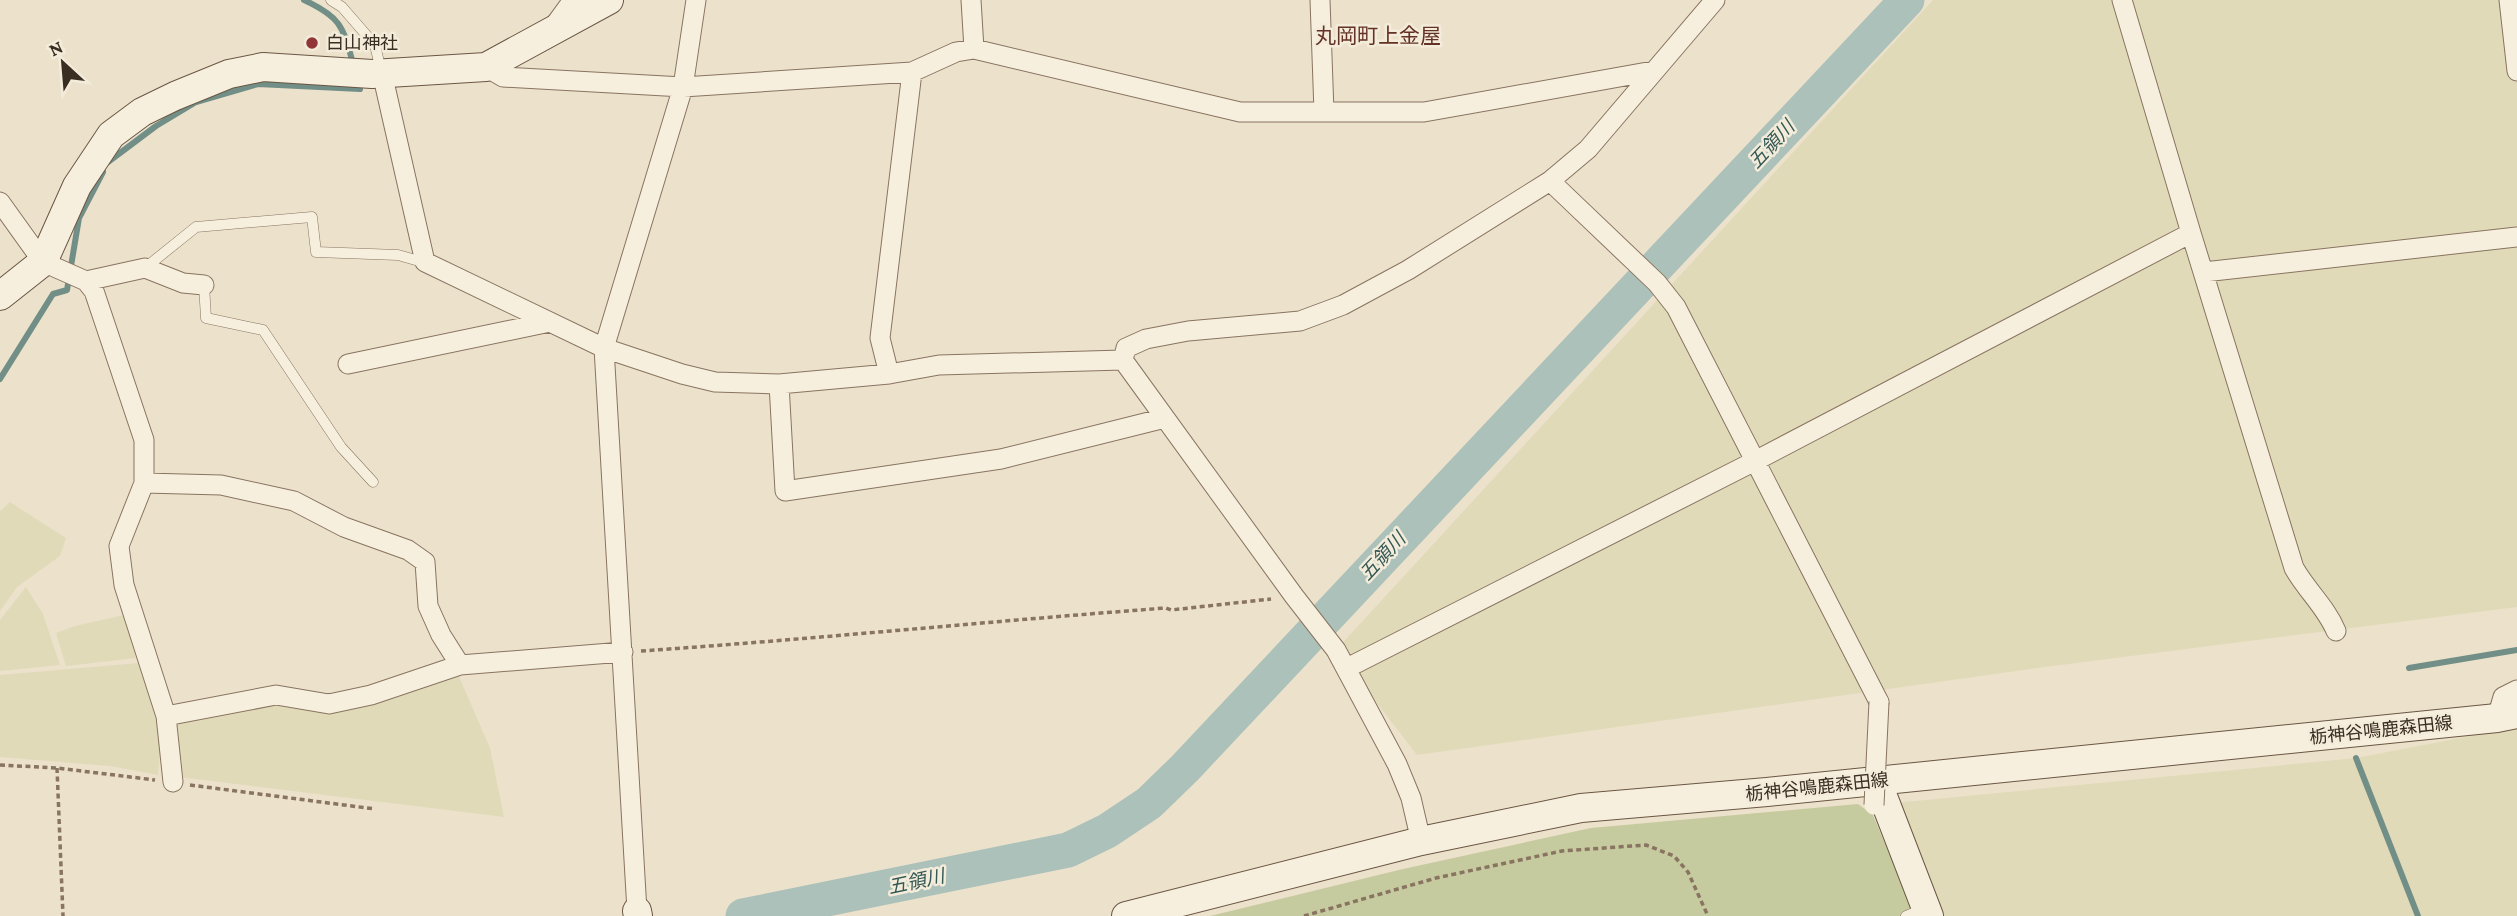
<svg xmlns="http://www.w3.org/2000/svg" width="2517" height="916" font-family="'Crimson Pro','Noto Sans JP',serif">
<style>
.farmland{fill:#e1dab9}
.green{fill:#c6ca9f}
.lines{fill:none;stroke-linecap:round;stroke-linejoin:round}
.stream{stroke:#728f87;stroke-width:6}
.river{stroke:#abc1ba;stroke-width:35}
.lane-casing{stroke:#887460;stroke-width:11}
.street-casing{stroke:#887460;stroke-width:21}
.secondary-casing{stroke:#6a5643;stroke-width:30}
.path{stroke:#887460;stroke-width:3.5;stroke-dasharray:5 3.5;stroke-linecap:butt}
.lane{stroke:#f7efde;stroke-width:10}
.street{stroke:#f7efde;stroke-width:19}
.secondary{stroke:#f7efde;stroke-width:28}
.street-bridge-casing{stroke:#887460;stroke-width:21;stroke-linecap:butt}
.street-bridge{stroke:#f7efde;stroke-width:19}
.poi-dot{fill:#923537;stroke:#f4ecda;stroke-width:2.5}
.labels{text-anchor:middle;stroke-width:5;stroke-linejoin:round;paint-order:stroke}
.poi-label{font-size:18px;fill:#3a2d22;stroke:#f4ecda;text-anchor:start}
.street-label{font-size:18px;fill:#3a2d22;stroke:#f4ecda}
.water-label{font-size:19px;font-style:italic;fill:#335855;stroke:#f4ecda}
.quarter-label{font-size:21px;fill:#633125;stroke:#f4ecda}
</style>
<rect width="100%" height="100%" fill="#ece1cb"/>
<path class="farmland" d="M1933,0H2517V607L2045,667L1417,755L1336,650Z
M10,502L66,538L60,556L17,587L0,611V511Z
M26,587L43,614L60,665L0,671V620Z
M124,615L136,658L66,666L56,633L75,626Z
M139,663L162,727L158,775L110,766L0,757V675Z
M457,672L490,748L504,817L179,777L173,723L266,702H372Z
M2517,727V916H1920L1874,805L2356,758Z"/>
<path class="green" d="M1858,804L1873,815L1915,916H1210L1403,869L1591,828Z"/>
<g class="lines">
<path class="stream" d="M304,0C343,18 343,28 354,67
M108,162L156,126L196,102L258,84L360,89L358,80
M0,379L53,294L67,290L79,218L103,172
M2409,668L2517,650
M2356,758L2418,916"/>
<path class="river" d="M743,916L1068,850L1107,831L1149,803L1185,768L1907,0"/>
<defs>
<path id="lane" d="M331,0L342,7L375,45L381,71
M145,268L196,227L312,217L316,252L398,255L426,263
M204,285L206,318L263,330L341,447L373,482
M1906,916L1925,908"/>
<path id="street" d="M971,0L974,49
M1320,0L1324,112
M2122,0L2191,233L2294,568C2307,591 2326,607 2336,631
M2509,0L2517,71
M554,26L573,0
M486,67L503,77L683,87L912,72L956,52L974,49L1240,112H1424L1653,71
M382,73L425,262L604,348L682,374L715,382L779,384L889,374L939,365L1123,360L1126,348L1146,339L1188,331L1300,321L1343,305L1408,270L1550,181L1588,149L1715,0
M1550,181L1657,283L1676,307L1879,702
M0,202L43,262L86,281L94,291L144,440V483L119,546L124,585L166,716L173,782
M2204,272L2517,237
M86,281L145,268L183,283L204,285
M1123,360L1294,596L1336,650L1397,764L1411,798L1421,841
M348,364L550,322
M889,374L880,338L912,72
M779,384L785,491L1001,459L1165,418
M144,483L221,485L294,501L344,527L408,550L425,562L428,606L441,635L460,665L623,652
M1347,668L1755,461L2191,233
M166,716L276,695L329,704L371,695L460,665
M2497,718L2503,697L2517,690
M637,911L604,348L683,87L696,0"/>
<path id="secondary" d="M0,296L43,262L77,186L111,135L142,112L175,96L229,74L263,67L372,74L486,67L609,0
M1877,781L1929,916
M637,911L638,916
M1126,916L1421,841L1581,808L1767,792L2497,718L2517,714"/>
</defs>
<use href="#lane" class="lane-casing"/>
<use href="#street" class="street-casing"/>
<use href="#secondary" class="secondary-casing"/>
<path class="path" d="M641,651C816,639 991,621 1166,608L1171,610L1271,599
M0,765L57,768L155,780
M57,768L63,916
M190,785L375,809
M1304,916L1436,878L1562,851L1646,845L1674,856L1688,872L1708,916"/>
<use href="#lane" class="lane"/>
<use href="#street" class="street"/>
<use href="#secondary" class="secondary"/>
<defs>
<path id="street-bridge" d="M1874,805L1879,702"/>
</defs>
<use href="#street-bridge" class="street-bridge-casing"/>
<use href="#street-bridge" class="street-bridge"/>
</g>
<circle class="poi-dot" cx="312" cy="43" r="7"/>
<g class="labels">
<g class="poi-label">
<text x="326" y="49">白山神社</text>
</g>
<g class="street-label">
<text transform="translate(2381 730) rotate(-6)" y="6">栃神谷鳴鹿森田線</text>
<text transform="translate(1817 787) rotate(-6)" y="6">栃神谷鳴鹿森田線</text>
</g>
<g class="water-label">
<text transform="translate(1771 144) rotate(-47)" y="7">五領川</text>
<text transform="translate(1382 556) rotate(-47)" y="7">五領川</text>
<text transform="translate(916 881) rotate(-12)" y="7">五領川</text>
</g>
<g class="quarter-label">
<text x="1378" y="43">丸岡町上金屋</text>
</g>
</g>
<g transform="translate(63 63) rotate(334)" stroke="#f4ecda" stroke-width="5" paint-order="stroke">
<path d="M0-5L12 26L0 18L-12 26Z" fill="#3a2d22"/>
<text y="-10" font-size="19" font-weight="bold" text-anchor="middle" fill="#3a2d22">N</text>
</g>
</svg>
